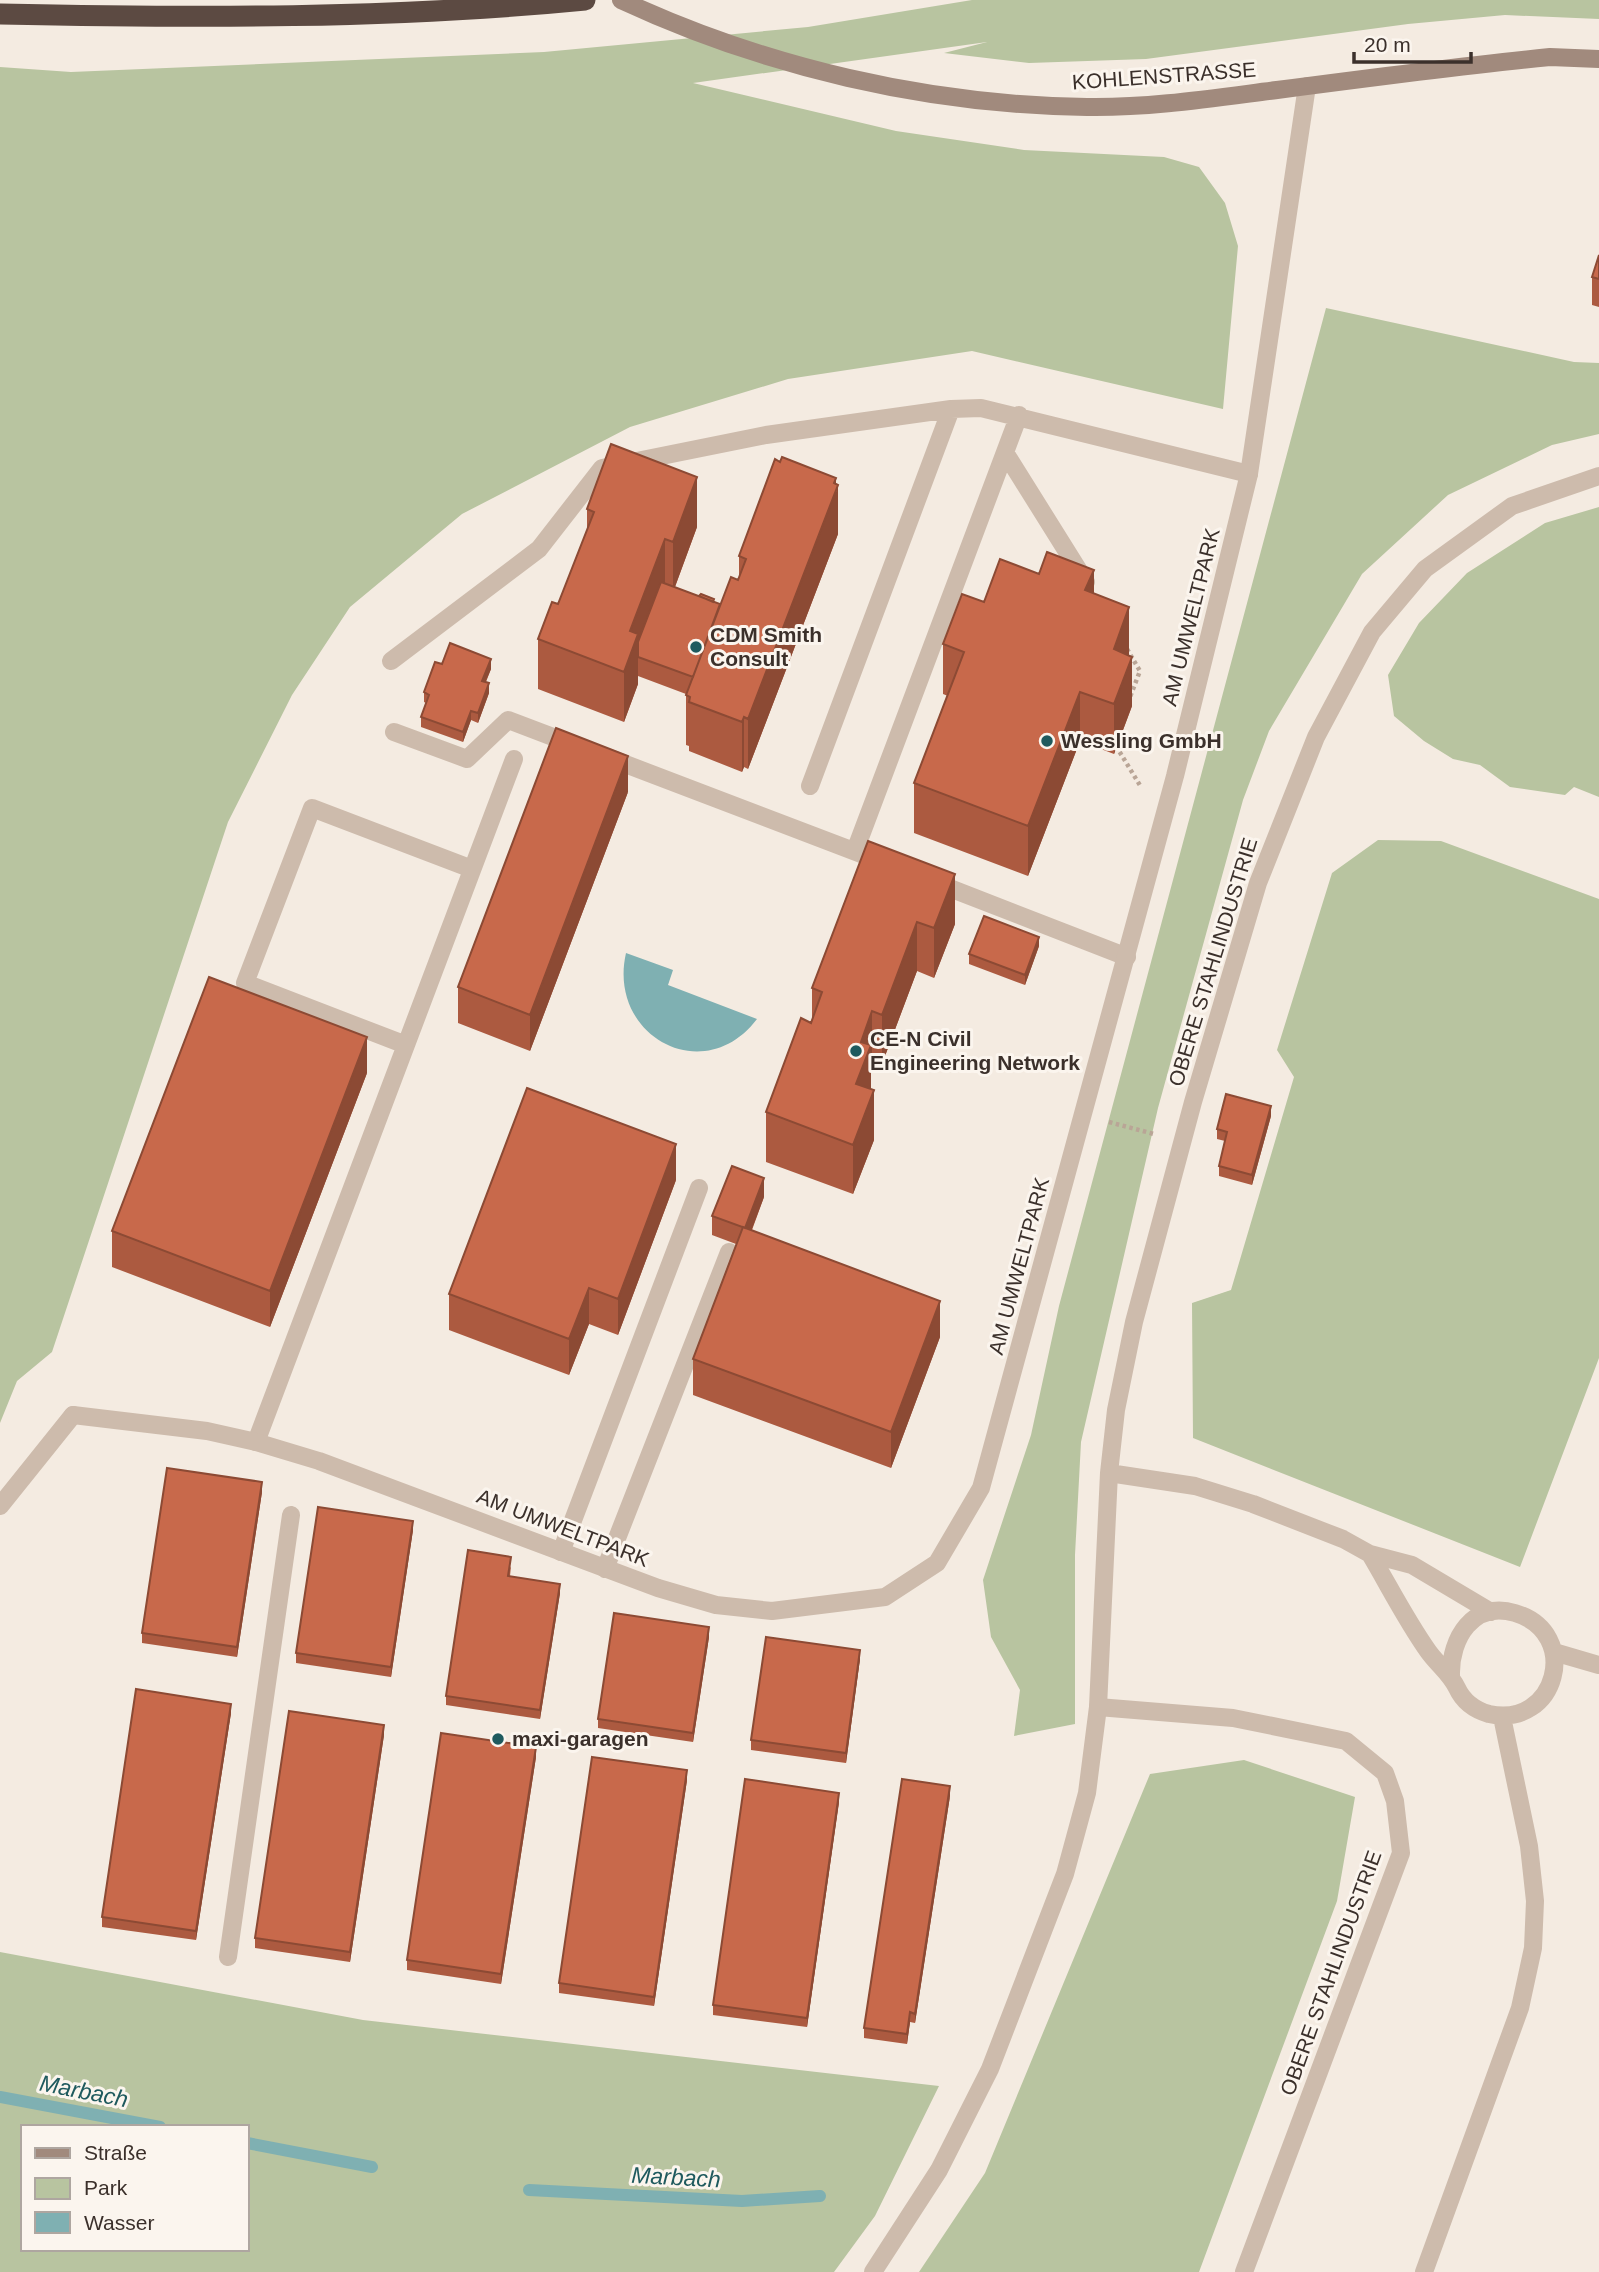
<svg xmlns="http://www.w3.org/2000/svg" width="1599" height="2272" font-family="Arial,sans-serif">
<style>
.green{fill:#b8c4a0;fill-rule:evenodd}
.water{fill:#7fb0b2}
.lines{fill:none;stroke-linecap:round;stroke-linejoin:round}
.stream{stroke:#7fb0b2;stroke-width:12}
.path{stroke:#b9a596;stroke-width:4.5;stroke-dasharray:3.5 3.5;stroke-linecap:butt}
.lane{stroke:#cdbbac;stroke-width:18}
.street{stroke:#cdbbac;stroke-width:18}
.secondary{stroke:#a18a7d;stroke-width:18}
.highway{stroke:#5c4a42;stroke-width:21}
.wall{fill:#ac5a40}
.shaded-wall{fill:#8c4a34}
.building{fill:#c8694b;stroke:#8c4a34;stroke-width:2}
.poi-dot{fill:#1f5a5e;stroke:#fbf5ee;stroke-width:2.5}
.labels{text-anchor:middle;stroke-width:6;stroke-linejoin:round;paint-order:stroke}
.street-label{font-size:21px;fill:#3b302b;stroke:#fbf5ee}
.poi-label{font-size:21px;font-weight:bold;fill:#3b302b;stroke:#fbf5ee;text-anchor:start}
.water-label{font-size:23px;font-style:italic;fill:#1f5a5e;stroke:#fbf5ee}
</style>
<rect width="100%" height="100%" fill="#f4ebe1"/>
<path class="green" d="M972,0H1599V19L1505,15L1408,24L1146,59L1029,63L944,53L987,42L693,83L896,131L1024,150L1164,157L1199,167L1225,203L1238,246L1223,409L972,351L788,379L630,427L462,514L350,607L292,695L228,822L52,1352L17,1381L0,1423V67L71,72L544,52L808,27Z
M1326,308L1574,362L1599,363V434L1552,445L1448,495L1362,574L1269,731L1243,800L1158,1108L1081,1442L1075,1555V1724L1014,1736L1020,1690L991,1637L983,1580L1031,1435L1059,1306Z
M1599,507V797L1574,787L1565,795L1510,787L1480,765L1453,759L1424,741L1394,716L1388,675L1419,623L1467,573L1545,523Z
M1378,840L1441,841L1599,899V1358L1520,1567L1193,1438L1192,1303L1231,1290L1294,1077L1277,1050L1332,873Z
M1244,1760L1355,1797L1337,1901L1199,2272H919L985,2173L1150,1774Z
M0,1952L363,2020L939,2086L875,2216L834,2272H0ZM23,2127H247V2249H23Z"/>
<path class="water" d="M626,953L673,970L668,985L757,1019C704,1089 607,1036 626,953Z"/>
<g class="lines">
<path class="stream" d="M0,2097L160,2127
M247,2143L372,2167
M529,2190L742,2201L820,2196"/>
<path class="path" d="M1127,649L1140,671L1130,697
M1116,746L1141,787
M1109,1122L1154,1134"/>
<path class="lane" d="M1006,454L1086,582
M391,661L539,549L602,468L766,435L951,409L981,408L1249,474
M394,732L467,759L508,720L574,745
M607,757L885,863
M810,786L951,409
M855,851L1019,415
M934,882L1127,957
M406,1045L245,983L312,808L472,869
M256,1442L514,759
M0,1506L73,1415
M561,1552L699,1188
M605,1569L729,1252
M1098,1707L1233,1718L1346,1741L1385,1773L1395,1801L1401,1853L1244,2272
M228,1957L291,1515"/>
<path class="street" d="M73,1415L207,1431L256,1442L319,1461L658,1588L716,1605L772,1611L885,1597L937,1563L981,1488L1175,776L1249,474L1307,86
M1109,1473L1195,1486L1253,1504L1343,1539L1370,1554L1412,1565L1491,1612
M1370,1554C1389,1586 1406,1620 1428,1651C1437,1664 1450,1673 1457,1688C1463,1701 1475,1710 1489,1714C1557,1729 1582,1633 1515,1613C1473,1600 1450,1639 1451,1675
M1554,1652L1599,1665
M873,2272L939,2170L990,2069L1065,1874L1087,1793L1098,1707L1109,1473L1116,1410L1134,1322L1193,1102L1258,883L1316,737L1372,632L1425,569L1512,506L1599,476
M1424,2272L1520,2008L1533,1948L1535,1901L1529,1846L1502,1717"/>
<path class="secondary" d="M621,0C765,67 927,105 1087,107C1150,108 1214,98 1277,90C1368,78 1459,66 1550,57L1599,59"/>
<path class="highway" d="M0,14C195,18 391,19 585,0"/>
</g>
<path class="wall" d="M1599,255V307L1592,305V277Z
M836,483L838,534L748,769L744,767L742,772L689,751V746L686,745V694L638,676V684L624,722L538,689V639L558,604L587,530V509L697,527L675,587L720,604L739,578V556Z
M1039,574L1094,593L1129,656L1132,706L1114,754L1080,741L1028,876L914,833V783L948,696L943,694V644L984,602Z
M442,664L491,669L486,682L489,693L478,723L471,720L463,742L421,727V717L426,703L424,702V692Z
M628,792L530,1051L458,1023V987Z
M868,841L955,924L934,978L917,971L882,1064L872,1061L871,1066V1089L874,1140L853,1194L766,1162V1112L811,1023L812,1019V988Z
M1039,946L1025,985L969,964V954Z
M367,1073L270,1327L112,1267V1231Z
M1271,1116L1252,1185L1219,1176V1166L1225,1141L1217,1139V1129Z
M676,1180L618,1335L589,1324L569,1375L449,1330V1294Z
M764,1197L752,1230L940,1337L891,1468L693,1395V1359L736,1244L712,1235V1216Z
M262,1492L237,1657L142,1643V1633Z
M413,1530L391,1677L296,1663V1653Z
M511,1566L510,1576L560,1593L540,1719L446,1705V1696Z
M709,1637L693,1742L598,1728V1719Z
M860,1659L846,1763L751,1750V1740Z
M231,1713L196,1940L102,1927V1917Z
M384,1735L350,1962L255,1948V1938Z
M536,1757L501,1984L407,1970V1960Z
M687,1780L654,2006L559,1993V1983Z
M950,1796L915,2023L910,2022L907,2044L864,2038V2028Z
M839,1802L807,2027L713,2015V2005Z"/>
<path class="shaded-wall" d="M697,477V527L673,592V542Z
M836,478V492L838,485V534L748,769V719Z
M665,539V589L638,657V684L624,722V672L630,631Z
M1094,570V619L1085,590Z
M1129,607V657L1114,649Z
M1132,657V706L1114,754V704Z
M491,659V669L482,690V681Z
M489,683V693L478,723V713Z
M1080,692V741L1028,876V826Z
M471,711V720L463,742V732Z
M744,717V767L742,772V722Z
M628,756V792L530,1051V1015Z
M955,874V924L934,978V928Z
M917,922V971L882,1064V1015Z
M1039,937V946L1025,985V975Z
M872,1011V1061L871,1066V1095L856,1084L861,1042Z
M367,1037V1073L270,1327V1291Z
M874,1090V1140L853,1194V1145Z
M1271,1106V1116L1252,1185V1175Z
M676,1144V1180L618,1335V1299Z
M764,1178V1197L745,1247V1228Z
M589,1288V1324L569,1375V1339Z
M940,1301V1337L891,1468V1432Z
M262,1482V1492L237,1657V1647Z
M413,1521V1530L391,1677V1667Z
M560,1584V1593L540,1719V1710Z
M709,1627V1637L693,1742V1733Z
M860,1650V1659L846,1763V1753Z
M231,1704V1713L196,1940V1931Z
M384,1725V1735L350,1962V1952Z
M536,1747V1757L501,1984V1974Z
M687,1770V1780L654,2006V1997Z
M950,1786V1796L915,2023V2014Z
M839,1793V1802L807,2027V2018Z
M910,2012V2022L907,2044V2034Z"/>
<path class="building" d="M1599,255V279L1592,277Z
M611,444L697,477L673,542L665,539L630,631L638,634L624,672L538,639L552,602L558,604L594,512L587,509Z
M782,457L836,478L834,483L838,485L748,719L744,717L742,722L689,702L690,697L686,695L731,577L738,580L746,559L739,556L775,459L780,462Z
M1047,552L1094,570L1085,590L1129,607L1114,649L1132,657L1114,704L1080,692L1028,826L914,783L964,652L943,644L962,594L984,602L1000,559L1039,574Z
M661,582L720,604L693,677L638,657V642Z
M701,594L714,599L713,602L699,596Z
M450,643L491,659L482,681L489,683L478,713L471,711L463,732L421,717L429,695L424,692L435,662L442,664Z
M556,728L628,756L530,1015L458,987Z
M868,841L955,874L934,928L917,922L882,1015L872,1011L861,1042L871,1045L856,1084L874,1090L853,1145L766,1112L801,1018L811,1023L822,992L812,988Z
M984,916L1039,937L1025,975L969,954Z
M209,977L367,1037L270,1291L112,1231Z
M527,1088L676,1144L618,1299L589,1288L569,1339L449,1294Z
M1226,1094L1271,1106L1252,1175L1219,1166L1227,1132L1217,1129Z
M732,1166L764,1178L745,1228L712,1216Z
M743,1227L940,1301L891,1432L693,1359Z
M167,1468L262,1482L237,1647L142,1633Z
M318,1507L413,1521L391,1667L296,1653Z
M468,1550L511,1557L508,1576L560,1584L540,1710L446,1696Z
M614,1613L709,1627L693,1733L598,1719Z
M766,1637L860,1650L846,1753L751,1740Z
M136,1689L231,1704L196,1931L102,1917Z
M289,1711L384,1725L350,1952L255,1938Z
M441,1733L536,1747L501,1974L407,1960Z
M592,1757L687,1770L654,1997L559,1983Z
M745,1779L839,1793L807,2018L713,2005Z
M902,1779L950,1786L915,2014L910,2012L907,2034L864,2028Z"/>
<g class="poi-dot">
<circle cx="696" cy="647" r="7"/>
<circle cx="1047" cy="741" r="7"/>
<circle cx="856" cy="1051" r="7"/>
<circle cx="498" cy="1739" r="7"/>
</g>
<g class="labels">
<g class="street-label">
<text transform="translate(1164 76) rotate(-4)" y="7">KOHLENSTRASSE</text>
<text transform="translate(1191 617) rotate(-76)" y="7">AM UMWELTPARK</text>
<text transform="translate(1213 962) rotate(-73)" y="7">OBERE STAHLINDUSTRIE</text>
<text transform="translate(1019 1266) rotate(-75)" y="7">AM UMWELTPARK</text>
<text transform="translate(563 1528) rotate(21)" y="7">AM UMWELTPARK</text>
<text transform="translate(1331 1973) rotate(-70)" y="7">OBERE STAHLINDUSTRIE</text>
</g>
<g class="poi-label">
<text x="710" y="642">CDM Smith<tspan x="710" dy="24">Consult</tspan></text>
<text x="1061" y="748">Wessling GmbH</text>
<text x="870" y="1046">CE-N Civil<tspan x="870" dy="24">Engineering Network</tspan></text>
<text x="512" y="1746">maxi-garagen</text>
</g>
<g class="water-label">
<text transform="translate(84 2091) rotate(11)" y="8">Marbach</text>
<text transform="translate(676 2177) rotate(3)" y="8">Marbach</text>
</g>
</g>
<rect x="21" y="2125" width="228" height="126" fill="#fbf5ee" stroke="#aea6a0" stroke-width="2"/>
<rect x="35" y="2148" width="35" height="10" fill="#a18a7d" stroke="#aea6a0" stroke-width="2"/>
<text x="84" y="2160" font-size="21" fill="#3b302b">Straße</text>
<rect x="35" y="2178" width="35" height="21" fill="#b8c4a0" stroke="#aea6a0" stroke-width="2"/>
<text x="84" y="2195" font-size="21" fill="#3b302b">Park</text>
<rect x="35" y="2212" width="35" height="21" fill="#7fb0b2" stroke="#aea6a0" stroke-width="2"/>
<text x="84" y="2230" font-size="21" fill="#3b302b">Wasser</text>
<path d="M1354 52v10h117v-10" fill="none" stroke="#3b302b" stroke-width="3.5"/>
<text x="1364" y="52" font-size="21" fill="#3b302b" stroke="#fbf5ee" stroke-width="5" paint-order="stroke">20 m</text>
</svg>
